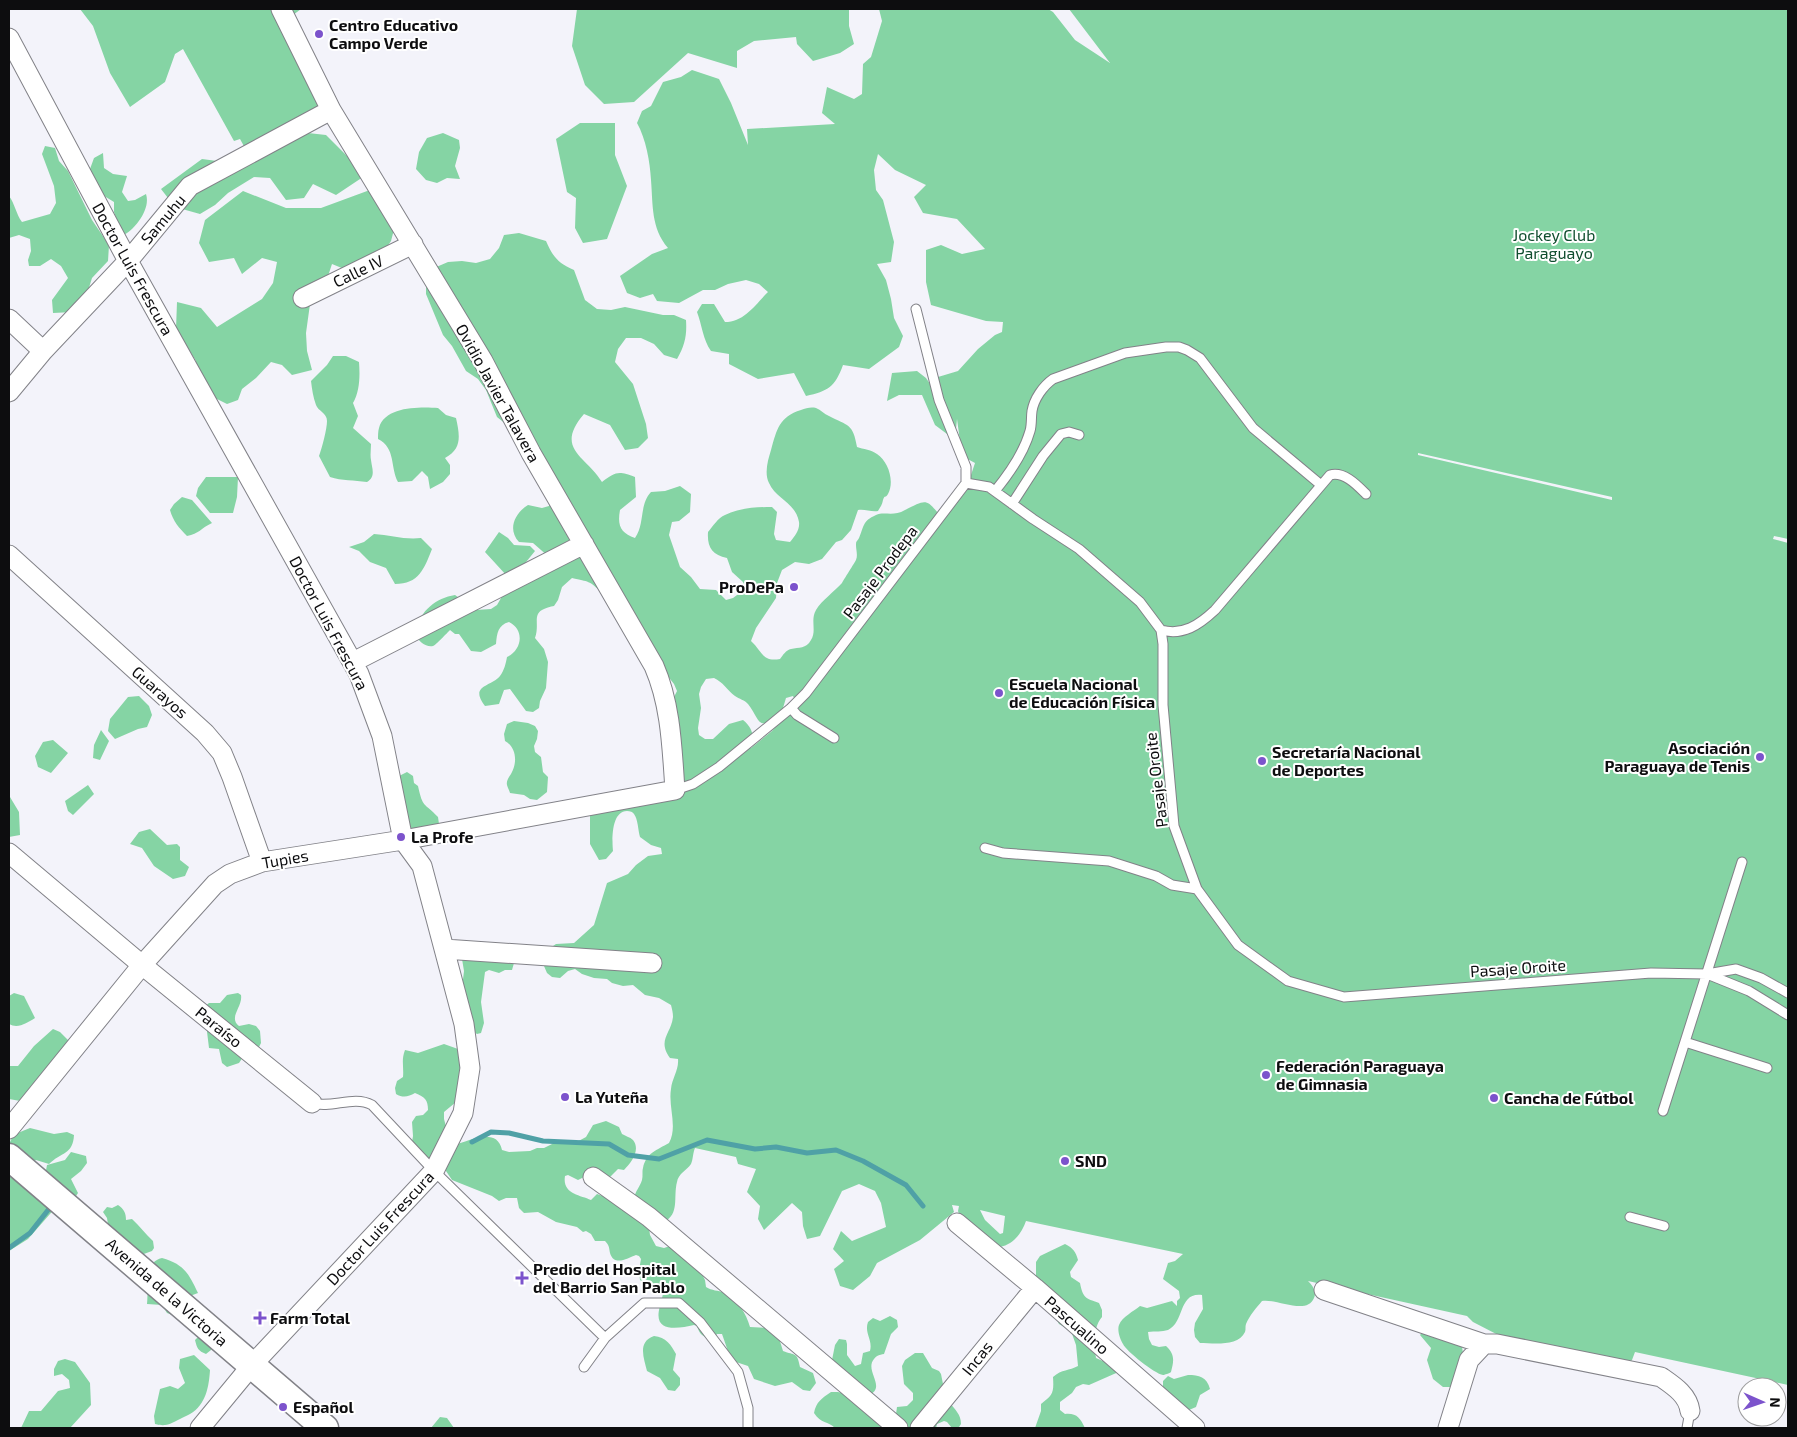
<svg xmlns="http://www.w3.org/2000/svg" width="1797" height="1437" font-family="'Exo 2',sans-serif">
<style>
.green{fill:#85d4a4;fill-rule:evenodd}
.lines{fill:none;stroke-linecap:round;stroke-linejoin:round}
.stream{stroke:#4fa1a6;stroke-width:5}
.service-casing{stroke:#828288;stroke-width:11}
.minor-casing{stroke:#828288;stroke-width:21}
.secondary-casing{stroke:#828288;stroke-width:29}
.service{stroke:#fff;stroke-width:9}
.minor{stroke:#fff;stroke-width:19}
.secondary{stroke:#fff;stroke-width:26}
.poi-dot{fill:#7c53cc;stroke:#fff;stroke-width:2}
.labels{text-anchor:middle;stroke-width:4;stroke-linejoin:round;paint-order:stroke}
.poi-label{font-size:16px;font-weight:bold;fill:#0d0d0f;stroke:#fff;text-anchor:start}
.street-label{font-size:16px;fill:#0d0d0f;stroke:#fff}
.park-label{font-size:16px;fill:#104e2f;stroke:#fff}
</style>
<rect width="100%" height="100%" fill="#f3f3fa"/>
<path class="green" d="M80,9H301L289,18L326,106L245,148L240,139L234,141L183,49L175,54L165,82L130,107L110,73L93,26Z
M577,9H849V26L854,44L840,53L813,61L797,44L796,37L754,41L737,51V68L688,53L634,102L604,104L585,85L572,46Z
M879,9H1048L1053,12L1075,40L1110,63L1069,9H1788V539L1774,536L1773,539L1788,543V1385L1635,1352L1632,1360L1627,1365L1526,1340L1504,1338L1473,1322L1467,1316L1308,1281C1312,1285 1317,1291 1314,1298C1307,1316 1276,1298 1262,1301C1257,1307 1249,1316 1246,1324C1245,1327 1246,1329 1245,1332C1238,1347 1213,1343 1200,1343L1195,1337L1194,1330L1195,1323L1203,1309L1202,1295C1178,1292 1185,1322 1168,1330C1162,1332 1155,1331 1148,1332L1149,1339L1152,1345L1159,1347L1166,1346C1175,1354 1174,1361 1171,1372C1170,1373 1164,1375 1163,1375C1155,1374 1126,1351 1123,1344C1120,1339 1117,1330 1119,1325C1122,1317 1134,1311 1140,1306L1147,1308L1172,1301L1177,1306V1301L1180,1298L1179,1291L1163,1279L1168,1263L1175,1261L1183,1254L1026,1221C1022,1233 1013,1245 1000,1247L960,1217L958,1211L959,1206L952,1205L954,1212L920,1240L877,1263L870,1276L853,1290L840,1286L834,1269L844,1261L833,1249L841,1231L852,1241L886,1227L881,1203L875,1191L859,1184L842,1191L820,1236L807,1239L803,1226L802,1212L792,1203L764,1230L758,1219L760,1206L747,1192L756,1169L738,1164L736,1157L695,1148C693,1152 693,1160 691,1164C687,1170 678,1174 677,1182C673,1197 680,1214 664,1222L634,1199C635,1191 640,1187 642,1180C643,1176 642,1171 643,1168C646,1153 657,1150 669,1143C678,1127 668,1107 671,1089C672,1078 679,1070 678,1059L670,1058C657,1040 671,1034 673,1017C673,1013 672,1009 671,1005L659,998L645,995L633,985L623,986L612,983L607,979L594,978L582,974L575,969L568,971L560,978L552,977L547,973L544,966L545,958L550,948L556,944L574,943L594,925L607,883L628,874L636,865L648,856L662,854L661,848L651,845L640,837C638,830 638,819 634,814C633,812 630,811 627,811C611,811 612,841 613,851L606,859L599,860L590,844V814L668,794L671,703L677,691L674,684L602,593C589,580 589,582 572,578L562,587L558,600L554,606C528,611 541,621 535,638L544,649L548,662L546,688L540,701L539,708L533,712L526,711L510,689L504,690L499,704L485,706C469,685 491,687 500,676C504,671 506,663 507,657C522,650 525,630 509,622C498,625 497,633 496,644L481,652L471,651L459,634H455L450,630C447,633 436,645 433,646C429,647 425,645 422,643C417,639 416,635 417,629C420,611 436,598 455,595L476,610L491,609L497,605L508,586L549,557L533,543L519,542C507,529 515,513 528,505L542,508L549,506V490L542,453L497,417L486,390L478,379L466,371L452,346L443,335L426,294V280L434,268L448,262L462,261L476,263L490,259L499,248L504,235L519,233L546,241C553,257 558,263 574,270L585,300L597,309L611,310L625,307L663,315H674L686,320C687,335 685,345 677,359L664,355L654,344L641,338H626L618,349L615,362L633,384L646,424L648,438L638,448L625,450L610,425L584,414C554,449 586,456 602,482C616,471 619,471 635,477L636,497L620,510C617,526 621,533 635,538C645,524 639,505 651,492L665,491L680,486L691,494L690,512L679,521L672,522L669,535L680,567L691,577L700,589L716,590L726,600L733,598L745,589L743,582L732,572L727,558C712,555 707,547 708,532C713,526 718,518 725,515C738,508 757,507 772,507L777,512L774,534L776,540L790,542C795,536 800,530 799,522C796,503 776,499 769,483C764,473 768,460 771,450C777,429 779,417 801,410C806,408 811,407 816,408C821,410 824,414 829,416C848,426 853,423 857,447C863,449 872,450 877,454C888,461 895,481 888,494C885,499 885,494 883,500C882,505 881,506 878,511C871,512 865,509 858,510L851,530L842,540L836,542L822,559L809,564L795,562L782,570L777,583L776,598L756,628L751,641C763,652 762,662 780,659C783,655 786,650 791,649C799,647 806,649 811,640C817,631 810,620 816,610C822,600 834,592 842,583C843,581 855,562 856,560C858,555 856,550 856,545C856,540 857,542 859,538C864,527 862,521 876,515C884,511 893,517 905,510C927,499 926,498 942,518L967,487L975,463L962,456L957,419L955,440L935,425L922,395H899L887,401L892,373L917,371L926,378L937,394L938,377L958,371L978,349L995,335L1002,332L1003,322L986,321L931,305L926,282V250L941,245L962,254L985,249L957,219L923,213L914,197L926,185L895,170L878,154L874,170L876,190L883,200L894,242L891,262L877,264L886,280L891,299L894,318L903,336L899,347L869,369L843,365C835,387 828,391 806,396L794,373L758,379L729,364V354L711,351C703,340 702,325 697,312L702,304H714L725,322C744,322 755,305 768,292L759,284L746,280L728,284L715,290H703L679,303L657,301L653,294L640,298L627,293L620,276L652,254L668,248C651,228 653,205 651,180C650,162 646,139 637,123L642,111L651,106L663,82L681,77L692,70L719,79L731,103L748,145L747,129L835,124L822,113L827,87L854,99L862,94L863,64L871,57L882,21ZM1418,453L1612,497V500L1418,455ZM714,678C723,682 727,690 735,696C739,699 745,700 748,704C760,719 756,731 780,718L786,698L793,696L796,702L772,731L751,748C755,738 753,728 743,720L729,724L713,739H705L699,735L698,728L701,708L699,694L701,687L706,679ZM980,1210L1005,1216L1003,1233L1000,1234L985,1220Z
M580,123H615V155L627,186L607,239L583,243L575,228L576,198L567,192L556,139Z
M308,133L326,135L366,175L336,195L313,184L304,198L286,200L270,178L254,177L228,193L215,205L200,214L175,207L161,189L202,159L217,161Z
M443,133L459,140L460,148L455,166L460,179L447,178L437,183L426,180L416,169L419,152L427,138Z
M45,146L55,148L59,161L68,171L92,220L109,245L108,261L92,278L87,294L73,312L53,313L52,300L68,278L61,266L51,259L40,266H29L28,260L31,251L30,239L19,235L9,238V196C15,204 16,214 22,222L50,214L56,203L54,186L42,154Z
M103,153L104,168L113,174L127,176L122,192L128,201L135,200L146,194C151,209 135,230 122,236L114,212V202L96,191L90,169L94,158Z
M378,187L397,218L391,241L379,259L354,273L332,264L326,282L310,304L306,333L307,351L312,370L292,375L282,365L271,362L256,378L242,389L238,400L227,404L201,391L193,377L196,361L176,329L177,302L201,308L217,327L262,299L273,283L277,262L262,258L242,274L234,258L209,262L199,243L205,220L243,191L286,208H321Z
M333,356H346L359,362C360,375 360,391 353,403L358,416L353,428L371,444C371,449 370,455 371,460C372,469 376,476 367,482C354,480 342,481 330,477L319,456C322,448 327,429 327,421C327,413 318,411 316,405C313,397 312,389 311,381L327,365Z
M438,408L446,415L456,418C460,436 462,449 445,458L450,465V474L443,482L430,489L428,477L422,471L412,481L398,482C390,467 396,448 378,439C378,436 378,431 379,428C385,406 420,407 438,408Z
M206,477H238L237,497L233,513H210L196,496L198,488Z
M182,497L192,500L212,523C201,528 199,534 187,536C179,528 173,521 170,510L174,504Z
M499,532L508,538L514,545L530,546L535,551L518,572L507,576L485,552Z
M374,534C390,535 405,540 421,538L432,549C424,569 419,584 395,584L386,568L370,562L359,551L349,547L364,542Z
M139,696L149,706L152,715L147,727L138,729L115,739L108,731L110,719L128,697Z
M514,721L528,723L535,726L538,731L537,739L534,746L535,752L541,757L543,772L548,777L547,792L537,800L530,799L524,795L510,793C510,792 507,786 507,785C506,781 509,777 511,774C518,762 516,747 505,741L504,734L507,724Z
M101,730L109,741L100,760L93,758L94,745Z
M53,740L68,753L51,773L38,767L35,756L43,742Z
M407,772L413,776L414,783L418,786C423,809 424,802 438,817L439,824L434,838L412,834L405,823L395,778Z
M88,785L94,794L73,815L68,811L65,801Z
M10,797L19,812L20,835L9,837V798Z
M150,829L167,845L177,844L180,847V860L189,867L185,876L173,879L154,866L142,848L130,844L139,832Z
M462,959L514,963L512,970H505L499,973L489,970L485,972L481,1002L484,1023L481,1033L477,1034L474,1032L467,998L462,988L464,971Z
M14,993L24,996L35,1018C27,1023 18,1029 9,1024V996Z
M238,993L241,995C243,1007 228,1017 239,1026L249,1024L256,1026L260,1031L261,1043L258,1049L243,1057L239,1063L227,1067L222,1063L219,1049L209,1048L204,1007L209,1003H220L227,995Z
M53,1029L60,1032L69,1041L26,1102L9,1099V1066H18L34,1046Z
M444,1044L458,1049L463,1054L456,1102L444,1112V1119L448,1134L432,1166L412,1142L413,1136L412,1122L416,1116L423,1115L428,1110C428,1100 425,1097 415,1093C408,1097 403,1098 396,1094L395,1088L397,1081L403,1077C404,1067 401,1060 405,1050L418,1053Z
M606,1121L619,1127L622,1134C625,1136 630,1137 633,1140C641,1150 631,1163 624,1170L618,1169L608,1179L584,1177L578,1180L568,1175L565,1176C562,1194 580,1195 591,1200L597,1194L608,1198L649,1228L650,1235L656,1246L664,1248L670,1246L695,1261L705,1280L706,1287C712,1291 718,1290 724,1293C738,1300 746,1313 750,1327L769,1328L778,1335L783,1351C795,1356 797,1351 800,1367L813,1373L816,1383L810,1391L803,1390L792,1382L775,1386L754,1379L748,1366L736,1362L730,1357L722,1334H717L715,1337C705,1339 700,1336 697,1326L694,1325C677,1329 652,1333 660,1306C661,1301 663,1297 663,1291L661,1288L649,1287L640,1280L639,1270L641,1259L639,1256L636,1255C628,1258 614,1267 610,1253C609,1247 609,1245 605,1241H595L591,1234L586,1231L583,1232L577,1227L556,1222L538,1212L524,1213L519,1208L517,1198H506L499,1201L492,1196L452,1180L444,1168L454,1145C469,1141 497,1126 502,1150L509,1152L530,1151L537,1148H544L558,1141L573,1144L586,1137L593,1125Z
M30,1128L54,1134L67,1132L74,1135C73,1155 61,1152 49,1164L36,1160L30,1164L9,1147C10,1135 20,1132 30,1128Z
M71,1152L86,1156L87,1163L81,1171L71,1179L78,1193L74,1199L44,1181L47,1165L65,1160Z
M9,1164L57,1206L28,1239L9,1251Z
M118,1205C124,1209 126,1213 126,1220L132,1219C140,1226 145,1234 153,1241L154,1248L152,1251L141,1255L129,1246L128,1240L122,1239L117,1232L109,1231L107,1218L103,1212L107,1207L112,1208Z
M1065,1244C1073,1248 1076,1252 1078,1260L1070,1272L1071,1277L1080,1283C1083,1298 1085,1298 1099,1303L1102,1310V1317C1093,1327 1094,1345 1096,1358L1123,1370L1089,1385L1083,1384L1076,1387L1072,1393L1060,1402V1410L1065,1414C1077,1413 1080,1418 1085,1428H1035L1041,1411V1404C1053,1395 1054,1393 1053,1377C1062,1369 1069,1371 1078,1366L1076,1345L1071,1331L1059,1324L1036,1282V1262L1040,1256Z
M162,1258C184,1264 189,1274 198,1293L190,1296L175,1316L167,1313L162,1305L147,1304C149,1289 143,1262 162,1258Z
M890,1316L897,1320L898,1327L891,1334L884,1354C879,1355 877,1355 874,1359C864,1371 887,1387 869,1395L832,1360L835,1345L839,1339L846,1340L847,1344V1355L855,1366L861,1364L863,1353L870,1351C873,1340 864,1333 868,1322L873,1318L880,1321Z
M1429,1324L1462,1346L1464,1362L1451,1387H1443L1433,1379L1427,1360L1431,1348L1420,1335Z
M200,1335L213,1344L211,1350L206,1354C198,1351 197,1348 195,1340Z
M654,1336C666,1337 671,1345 676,1354L673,1370L680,1378V1385L675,1391L668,1390L660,1378L647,1371C644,1358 637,1342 654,1336Z
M915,1353H923L932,1368L939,1371L941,1374L943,1384L942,1388C945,1392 947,1398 950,1403C955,1410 961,1414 961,1424L959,1427L952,1428L947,1422L944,1421L937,1424L936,1428H906L896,1414L897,1407L907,1406L913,1400V1393L904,1384L902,1366L905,1360Z
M194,1355L210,1370C209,1386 206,1405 190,1414C187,1416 183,1417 180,1419C170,1424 166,1427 155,1424L154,1416L160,1389L170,1386L178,1389L185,1383L179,1368L180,1359Z
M65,1359L75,1362L90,1383L91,1405L70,1428H21L29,1411H41L58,1391L70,1388L69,1380L62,1374L54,1376V1369L58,1361Z
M1188,1375C1199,1375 1207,1377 1210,1389L1200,1395L1196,1407L1189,1410L1182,1408L1179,1401L1163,1388V1381L1168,1376L1174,1379Z
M831,1392H838L845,1394L888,1428H835C828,1421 821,1424 814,1413C816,1402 822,1398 831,1392Z
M440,1417L447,1418L454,1428H431Z"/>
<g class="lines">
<path class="stream" d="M472,1142L491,1132L509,1133L543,1141L609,1144L628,1155L659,1159L707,1140L755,1149L776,1147L807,1153L836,1150L863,1161L906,1185L923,1206
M9,1248L30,1233L52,1205"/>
<defs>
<path id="service" d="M966,483L989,487L1033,519L1079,549L1140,602L1161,630L1163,644V705L1174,826L1197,889L1238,945L1288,981L1344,997L1651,973L1707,974L1736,969L1761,978L1788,993
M995,491C1009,474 1024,452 1030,431C1032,424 1031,418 1032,411C1034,399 1043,386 1053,379L1125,353L1166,347H1179L1187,350L1200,358L1253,428L1321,485
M1012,504L1043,456L1061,434L1069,432L1079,435
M1161,630C1183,636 1199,625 1215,610L1330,475C1344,471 1357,485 1366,494
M791,708L797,715L834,738
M675,790L693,784L719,767L791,708L806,693L966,483V467L939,400L916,309
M985,848L1003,853L1109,861L1156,876L1172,885L1197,889
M1707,974L1749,991L1788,1015
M1685,1042L1767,1068
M312,1103C332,1109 353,1095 372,1105L434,1171L605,1338
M1663,1111L1742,862
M1630,1217L1664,1226
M584,1367L605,1338L644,1303H679L700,1322L738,1372L748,1408V1428
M1687,1428L1690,1411"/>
<path id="minor" d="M9,38L128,261L359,674L382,736L403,840L422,866L464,1024L470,1068L463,1113L434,1171L252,1365L200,1428
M303,298L413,244
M9,319L43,351
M9,392L43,351L128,261L190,186L331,110
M9,555L205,733L222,753L232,777L262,862
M353,662L584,544
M9,853L142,965L312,1103
M444,949L652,963
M9,1129L142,965L215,884L230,874L262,862L403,840L675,790C672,748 671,705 654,666L531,453L483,361L331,110L281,9
M593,1177L649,1217L898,1428
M957,1223L1035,1288L1195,1428
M1324,1290L1484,1344H1497L1661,1377C1674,1386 1688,1395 1690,1411
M920,1428L1035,1288
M1448,1428L1469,1360L1484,1344"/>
<path id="secondary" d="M9,1157L325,1428"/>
</defs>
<use href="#service" class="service-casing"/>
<use href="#minor" class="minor-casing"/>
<use href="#secondary" class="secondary-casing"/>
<use href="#service" class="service"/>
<use href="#minor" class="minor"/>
<use href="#secondary" class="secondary"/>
</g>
<g class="poi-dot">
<circle cx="319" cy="34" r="5"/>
<circle cx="794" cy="587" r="5"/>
<circle cx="999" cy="693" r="5"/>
<circle cx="1760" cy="757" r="5"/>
<circle cx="1262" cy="761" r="5"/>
<circle cx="401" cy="837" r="5"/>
<circle cx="1266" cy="1075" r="5"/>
<circle cx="565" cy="1097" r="5"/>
<circle cx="1494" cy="1098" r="5"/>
<circle cx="1065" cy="1161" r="5"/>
<path d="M519.5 1270.5h5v5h5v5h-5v5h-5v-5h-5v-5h5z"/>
<path d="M257.5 1310.5h5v5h5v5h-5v5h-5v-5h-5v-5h5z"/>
<circle cx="283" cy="1407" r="5"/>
</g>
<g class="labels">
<g class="poi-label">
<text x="329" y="31">Centro Educativo<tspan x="329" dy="18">Campo Verde</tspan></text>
<text x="784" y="593" text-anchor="end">ProDePa</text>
<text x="1009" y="690">Escuela Nacional<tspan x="1009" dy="18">de Educación Física</tspan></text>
<text x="1750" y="754" text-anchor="end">Asociación<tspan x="1750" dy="18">Paraguaya de Tenis</tspan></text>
<text x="1272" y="758">Secretaría Nacional<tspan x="1272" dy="18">de Deportes</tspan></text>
<text x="411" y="843">La Profe</text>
<text x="1276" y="1072">Federación Paraguaya<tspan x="1276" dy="18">de Gimnasia</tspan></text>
<text x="575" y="1103">La Yuteña</text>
<text x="1504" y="1104">Cancha de Fútbol</text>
<text x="1075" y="1167">SND</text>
<text x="533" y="1275">Predio del Hospital<tspan x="533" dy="18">del Barrio San Pablo</tspan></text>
<text x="270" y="1324">Farm Total</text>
<text x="293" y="1413">Español</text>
</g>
<g class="street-label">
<text transform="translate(163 219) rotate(-50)" y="6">Samuhu</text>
<text transform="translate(133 269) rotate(61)" y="6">Doctor Luis Frescura</text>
<text transform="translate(358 271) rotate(-26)" y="6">Calle IV</text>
<text transform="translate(498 393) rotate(61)" y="6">Ovidio Javier Talavera</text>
<text transform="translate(880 572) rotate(-53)" y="6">Pasaje Prodepa</text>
<text transform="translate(329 623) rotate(62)" y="6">Doctor Luis Frescura</text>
<text transform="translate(160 692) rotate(42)" y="6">Guarayos</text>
<text transform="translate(1156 780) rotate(-97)" y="6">Pasaje Oroite</text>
<text transform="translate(285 859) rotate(-10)" y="6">Tupies</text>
<text transform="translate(1518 968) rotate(-4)" y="6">Pasaje Oroite</text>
<text transform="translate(219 1027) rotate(39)" y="6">Paraíso</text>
<text transform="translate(380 1228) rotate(-47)" y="6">Doctor Luis Frescura</text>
<text transform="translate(167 1292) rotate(41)" y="6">Avenida de la Victoria</text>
<text transform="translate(1077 1325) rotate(41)" y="6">Pascualino</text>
<text transform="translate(977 1358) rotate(-51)" y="6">Incas</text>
</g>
<g class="park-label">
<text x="1554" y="241">Jockey Club<tspan x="1554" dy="18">Paraguayo</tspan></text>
</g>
</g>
<rect width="1797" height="1437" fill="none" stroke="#0d0d0f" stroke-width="20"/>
<g transform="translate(1762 1402) rotate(92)"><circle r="24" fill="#ffffff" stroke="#9e9e9f"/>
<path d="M0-4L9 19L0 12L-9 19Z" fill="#7c53cc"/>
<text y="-8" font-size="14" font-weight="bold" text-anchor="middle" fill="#0d0d0f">N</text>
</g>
</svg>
